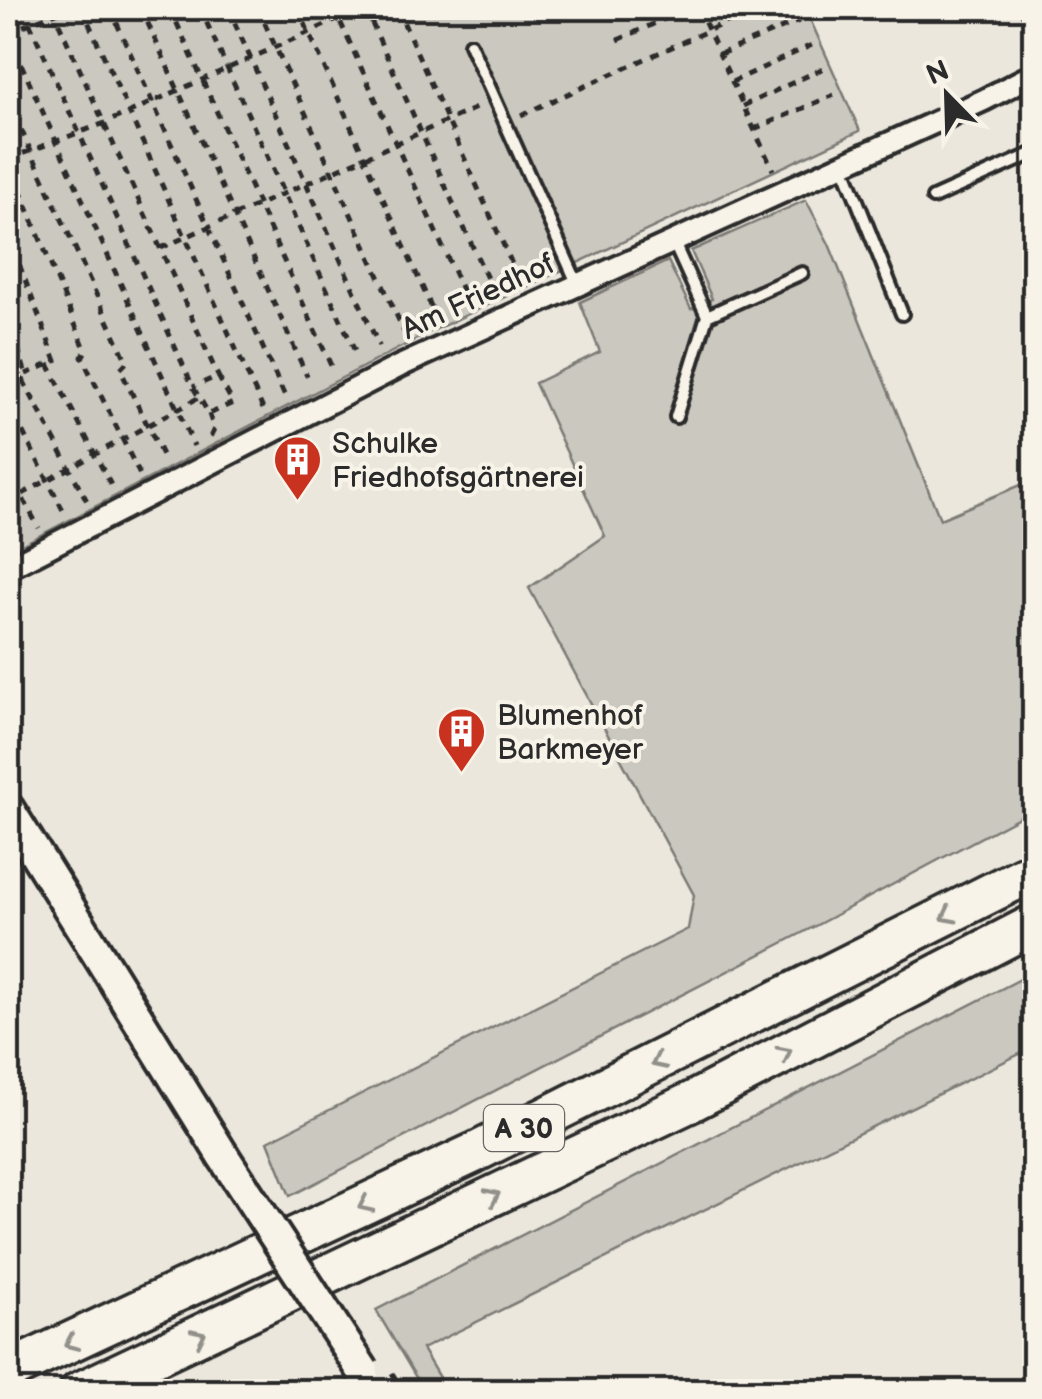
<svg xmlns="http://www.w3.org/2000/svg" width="1042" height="1399" font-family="'Balsamiq Sans',sans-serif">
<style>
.green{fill:#cbc8bf;stroke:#7b7a75;stroke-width:2.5}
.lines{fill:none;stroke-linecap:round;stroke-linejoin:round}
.service-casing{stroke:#2b2b2b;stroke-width:18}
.minor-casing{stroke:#2b2b2b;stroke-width:28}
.secondary-casing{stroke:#2b2b2b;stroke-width:38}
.motorway-casing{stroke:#2b2b2b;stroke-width:45}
.path{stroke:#2b2b2b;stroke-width:5;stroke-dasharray:8 8;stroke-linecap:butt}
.service{stroke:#f7f3e8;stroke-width:10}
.minor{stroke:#f7f3e8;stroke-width:20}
.secondary{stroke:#f7f3e8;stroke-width:30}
.motorway{stroke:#f7f3e8;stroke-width:38}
.secondary-bridge-casing{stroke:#2b2b2b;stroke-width:38;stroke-linecap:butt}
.secondary-bridge{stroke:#f7f3e8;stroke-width:30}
.oneway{stroke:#918f8a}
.labels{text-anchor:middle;stroke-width:8;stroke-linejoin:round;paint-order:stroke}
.shield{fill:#f7f3e8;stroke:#686764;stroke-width:2.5}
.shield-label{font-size:28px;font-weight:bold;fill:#2b2b2b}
.street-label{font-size:30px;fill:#2b2b2b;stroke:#f7f3e8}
.poi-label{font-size:30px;fill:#2b2b2b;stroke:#f7f3e8;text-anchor:start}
</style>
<rect width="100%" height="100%" fill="#ebe7dd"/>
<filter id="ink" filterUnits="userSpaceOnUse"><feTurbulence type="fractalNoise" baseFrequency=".01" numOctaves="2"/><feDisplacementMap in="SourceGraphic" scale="20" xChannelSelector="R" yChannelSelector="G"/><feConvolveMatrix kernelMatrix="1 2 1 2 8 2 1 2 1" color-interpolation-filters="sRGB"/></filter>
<g filter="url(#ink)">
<path class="green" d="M8,8H805L860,131L432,331L8,552Z
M806,200L829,244L940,519L1028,482L1034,497V809L802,933L290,1196L268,1141L688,929L694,895L529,588L605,536L535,383L600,352L580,302L668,261L691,309L712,299L691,251Z
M1034,972V1047L422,1349L447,1391H424L376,1310Z"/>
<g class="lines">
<defs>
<path id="service" d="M826,8L828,11L834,8
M470,44L577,283
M843,165L902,314
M933,198L1034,153
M673,241L707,316L802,273
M1031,399L1034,408
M676,417L707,316"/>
<path id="minor" d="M1033,8L1034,12
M8,568L400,366L984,100L1034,74"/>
<path id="secondary" d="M8,809L223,1156"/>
<path id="motorway" d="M8,1371L474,1153L1034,871
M79,1392L689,1103L1034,924"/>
</defs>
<use href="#service" class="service-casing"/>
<use href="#minor" class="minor-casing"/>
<use href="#secondary" class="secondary-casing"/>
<use href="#motorway" class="motorway-casing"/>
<path class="path" d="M23,8L193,387L209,414L233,403L218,376L193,387
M52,8L218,376
M82,8L263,409
M110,8L286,399
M141,8L307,376
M170,8L333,370
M200,8L358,358
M228,8L379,346
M258,8L405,334
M298,8L438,322
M334,8L469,305
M365,8L494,294
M397,8L521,284
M698,8L773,170
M608,18L631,8
M8,32L69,8
M8,35L194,446
M618,40L689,8
M720,54L799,21
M732,82L814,44
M8,101L127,362L120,369L165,461
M743,106L826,67
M521,115L758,8
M754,129L834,95
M8,159L105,123L339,19L359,8
M8,160L86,351L82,357L140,475
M8,235L56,361L26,374
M161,248L478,107
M8,317L26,374L23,380L8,386
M48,364L113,489
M23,380L87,501
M8,403L65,514
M209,414L214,429L209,439
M8,471L39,528
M8,502L198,398
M392,1373L404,1392"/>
<use href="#service" class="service"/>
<use href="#minor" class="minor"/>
<use href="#secondary" class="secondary"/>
<use href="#motorway" class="motorway"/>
<defs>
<path id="secondary-bridge" d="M223,1156L363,1371"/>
</defs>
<use href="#secondary-bridge" class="secondary-bridge-casing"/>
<use href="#secondary-bridge" class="secondary-bridge"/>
</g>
<defs><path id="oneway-chevron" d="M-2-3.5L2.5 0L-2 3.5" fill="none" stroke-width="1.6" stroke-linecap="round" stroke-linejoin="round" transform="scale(2.5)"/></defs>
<g class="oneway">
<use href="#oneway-chevron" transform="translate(948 916) rotate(153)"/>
<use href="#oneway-chevron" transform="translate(785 1053) rotate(-27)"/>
<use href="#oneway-chevron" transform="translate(658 1062) rotate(154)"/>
<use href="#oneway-chevron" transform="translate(493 1196) rotate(-25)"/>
<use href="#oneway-chevron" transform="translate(365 1205) rotate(155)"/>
<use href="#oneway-chevron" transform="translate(199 1336) rotate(-25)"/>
<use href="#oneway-chevron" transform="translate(71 1343) rotate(156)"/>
</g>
</g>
<defs>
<symbol id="building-pin" viewBox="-11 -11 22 30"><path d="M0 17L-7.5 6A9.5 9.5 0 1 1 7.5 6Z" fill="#c8321e" stroke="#f7f3e8"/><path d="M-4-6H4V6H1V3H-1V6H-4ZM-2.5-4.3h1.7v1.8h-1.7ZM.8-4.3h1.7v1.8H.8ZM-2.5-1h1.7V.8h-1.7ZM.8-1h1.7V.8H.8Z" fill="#fff"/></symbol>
</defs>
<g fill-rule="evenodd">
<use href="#building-pin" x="270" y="432" width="55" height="75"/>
<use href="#building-pin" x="434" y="704" width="55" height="75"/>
</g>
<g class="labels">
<rect class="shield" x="484" y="1105" width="80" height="46" rx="8"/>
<g class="shield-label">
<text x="524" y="1138">A 30</text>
</g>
<g class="street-label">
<text transform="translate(478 296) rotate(-25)" y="10">Am Friedhof</text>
</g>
<g class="poi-label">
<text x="332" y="453">Schulke<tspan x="332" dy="34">Friedhofsgärtnerei</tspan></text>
<text x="497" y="725">Blumenhof<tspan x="497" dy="34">Barkmeyer</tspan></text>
</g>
</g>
<rect width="1042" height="1399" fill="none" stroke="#f7f3e8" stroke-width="40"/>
<rect x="20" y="20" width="1002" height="1359" fill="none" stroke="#2b2b2b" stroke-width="4" filter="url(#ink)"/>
<g transform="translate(947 95) rotate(337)" stroke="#f7f3e8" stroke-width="8" paint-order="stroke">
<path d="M0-8L18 38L0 25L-18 38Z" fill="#2b2b2b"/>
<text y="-15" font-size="28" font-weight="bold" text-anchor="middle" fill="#2b2b2b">N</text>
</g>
</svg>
